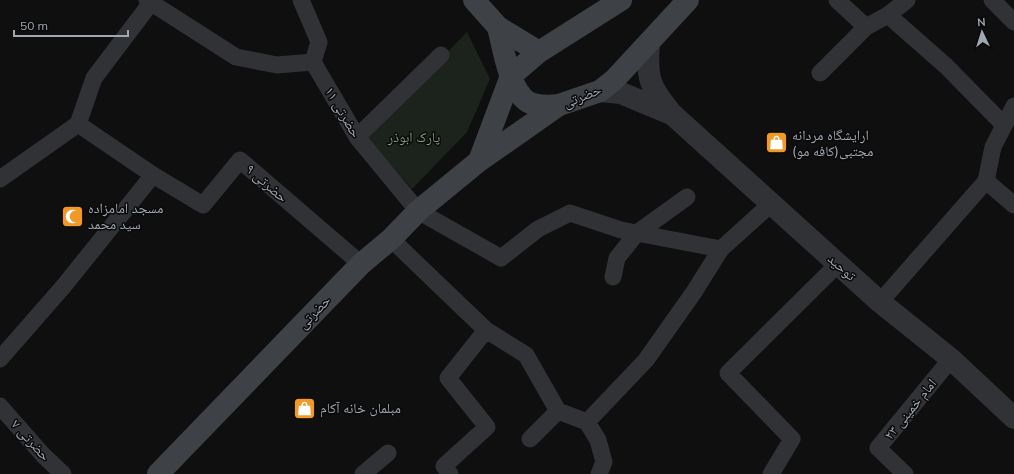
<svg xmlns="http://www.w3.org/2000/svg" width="1014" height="474" font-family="Mulish,'Noto Naskh Arabic',sans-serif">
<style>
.green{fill:#1c231c}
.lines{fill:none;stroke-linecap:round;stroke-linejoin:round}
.minor{stroke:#303235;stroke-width:17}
.tertiary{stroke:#303235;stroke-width:22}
.secondary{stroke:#3e4145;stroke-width:22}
.labels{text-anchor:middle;stroke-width:3;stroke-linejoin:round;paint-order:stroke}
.street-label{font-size:14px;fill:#a0a7b1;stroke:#0a0a0b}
.poi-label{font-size:14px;fill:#a0a7b1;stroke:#0a0a0b;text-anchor:start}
.park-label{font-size:14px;fill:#789d77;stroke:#0a0a0b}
</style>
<rect width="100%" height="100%" fill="#0f0f10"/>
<path class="green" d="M467,32L490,79L467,132L412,189L366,136Z"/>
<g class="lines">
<path class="minor" d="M147,0L236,57L277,65L313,62
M301,0L319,42L313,62L357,137L418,211L501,258L538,229L570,213L621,230L721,249L771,204
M837,0L866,27
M992,0L1014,22
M888,15L946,66L1004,125
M820,73L866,27L888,15L907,0
M78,124L153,175L203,205L240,160L361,264
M357,137L441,55
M0,179L78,124L94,78L153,0
M986,181L1014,205
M391,239L486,330L526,355L558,411L587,422L598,440L604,462L599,474
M613,277L617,258L637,233L687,197
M880,302L986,181L993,147L1014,106
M0,359L63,287L153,175
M0,406L43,455L63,474
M587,422L646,360L694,292L721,249
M530,439L558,411
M363,474L388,453
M450,474L444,466L487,427L448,378L486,330
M771,474L792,439L728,373L839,263
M905,474L878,448L951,359"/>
<path class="tertiary" d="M649,44C646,79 650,87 672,114L880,302L951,359L1014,418
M600,91L621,93L669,113"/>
<path class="secondary" d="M474,0L498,27L539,52
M498,27C503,47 509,90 528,102C538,107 549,106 559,105
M479,161L511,76L539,52L621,0
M158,474L361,264L391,239L418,211L479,161L559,105L600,91L614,80L688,0"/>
</g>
<defs>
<symbol id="shop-square" viewBox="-11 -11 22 22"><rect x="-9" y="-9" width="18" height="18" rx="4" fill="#f09928" stroke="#0a0a0b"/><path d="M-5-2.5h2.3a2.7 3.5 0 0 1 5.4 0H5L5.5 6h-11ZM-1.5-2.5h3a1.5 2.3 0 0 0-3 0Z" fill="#fff"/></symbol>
<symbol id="mosque-square" viewBox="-11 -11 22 22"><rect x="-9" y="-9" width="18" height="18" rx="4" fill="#f09928" stroke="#0a0a0b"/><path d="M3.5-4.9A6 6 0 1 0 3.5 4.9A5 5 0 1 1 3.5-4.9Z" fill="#fff"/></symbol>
</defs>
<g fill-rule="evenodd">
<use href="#shop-square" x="764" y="130" width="25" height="25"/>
<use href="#mosque-square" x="60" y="204" width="25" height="25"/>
<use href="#shop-square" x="292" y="396" width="25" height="25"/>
</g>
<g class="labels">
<g class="street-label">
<text transform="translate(582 96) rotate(-22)" y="5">حضرتی</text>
<text transform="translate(343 112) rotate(59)" y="5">حضرتی ۱۱</text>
<text transform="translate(267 183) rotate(41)" y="5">حضرتی ۹</text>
<text transform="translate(842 267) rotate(42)" y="5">توحید</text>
<text transform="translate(314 312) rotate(-46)" y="5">حضرتی</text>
<text transform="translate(910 409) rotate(-51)" y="5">امام خمینی ۲۳</text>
<text transform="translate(31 440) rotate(48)" y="5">حضرتی ۷</text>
</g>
<g class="poi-label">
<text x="792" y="140">ارایشگاه مردانه<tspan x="792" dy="16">مجتبی(کافه مو)</tspan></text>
<text x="88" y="213">مسجد امامزاده<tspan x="88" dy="16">سید محمد</tspan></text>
<text x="320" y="413">مبلمان خانه آکام</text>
</g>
<g class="park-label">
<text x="414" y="142">پارک ابوذر</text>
</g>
</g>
<g transform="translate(982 32) rotate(356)" stroke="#0a0a0b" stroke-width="3" paint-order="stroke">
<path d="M0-3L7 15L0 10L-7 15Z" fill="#a0a7b1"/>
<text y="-6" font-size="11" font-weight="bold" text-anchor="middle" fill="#a0a7b1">N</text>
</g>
<path d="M14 30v6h114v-6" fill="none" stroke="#a0a7b1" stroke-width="2"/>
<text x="20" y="30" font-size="12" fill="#a0a7b1" stroke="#0a0a0b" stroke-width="3" paint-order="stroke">50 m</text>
</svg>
